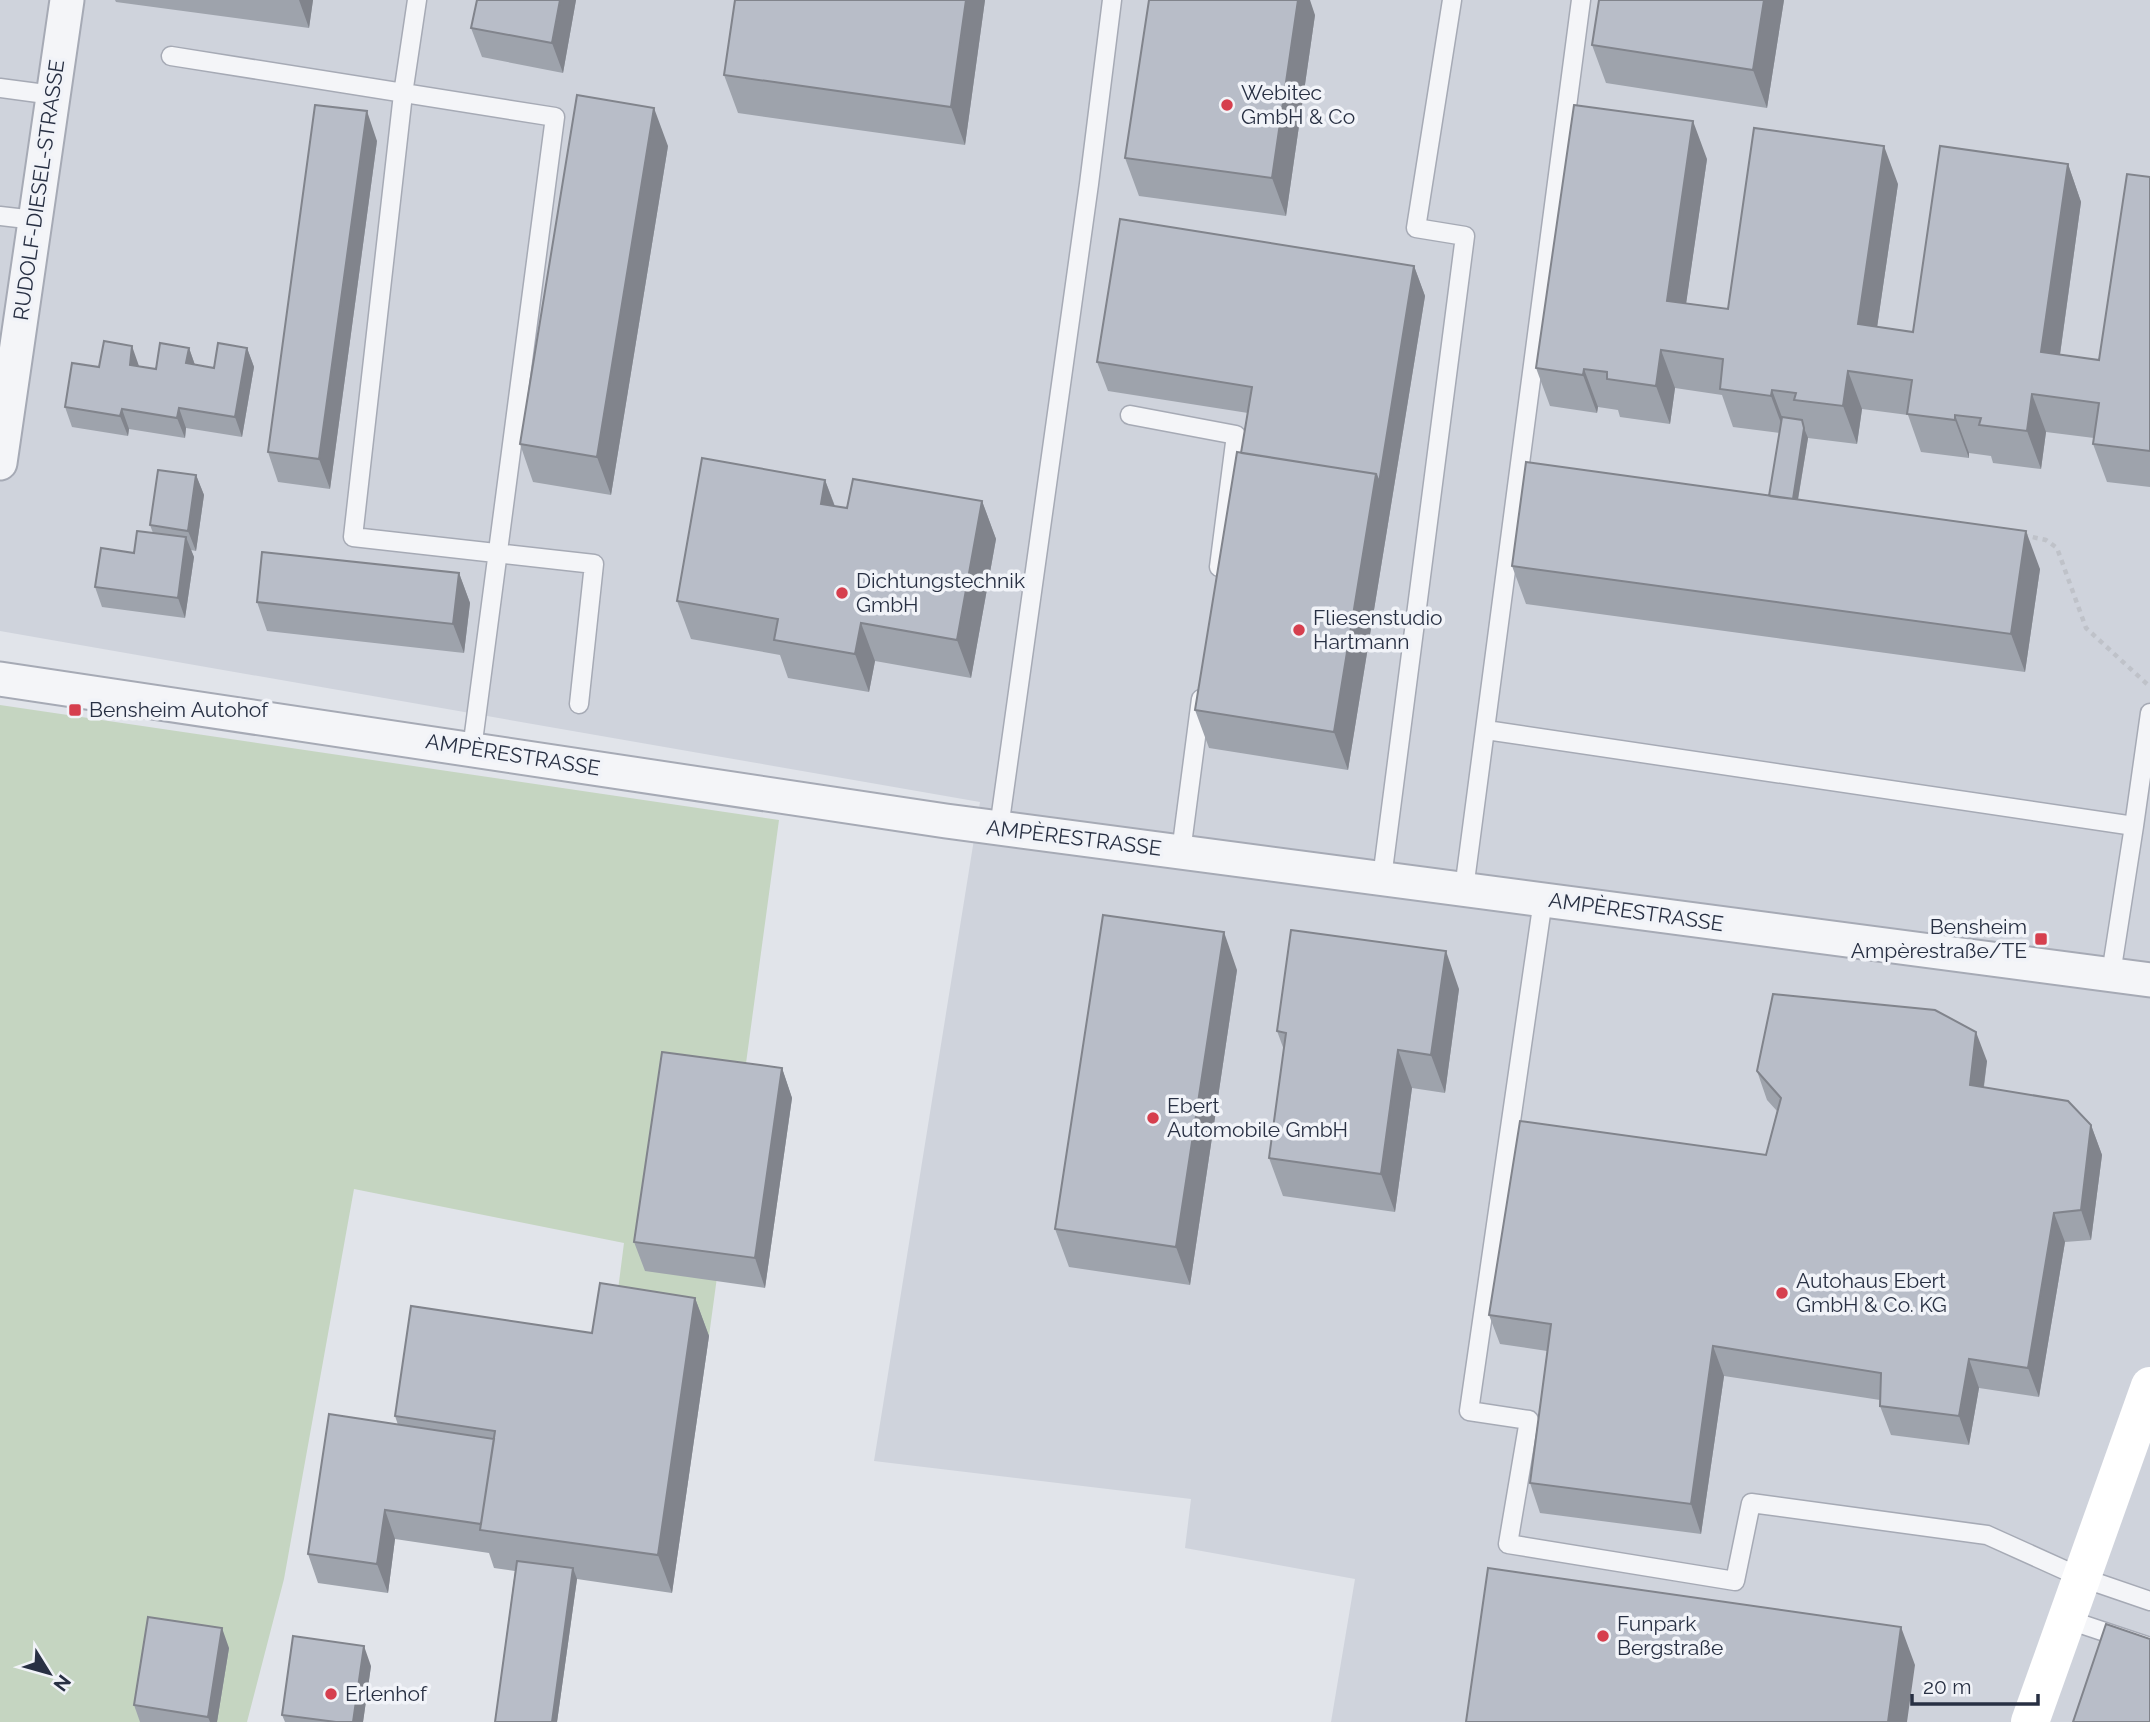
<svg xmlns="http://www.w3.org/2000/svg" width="2150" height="1722" font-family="Raleway,sans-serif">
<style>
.built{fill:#cfd3dc}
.green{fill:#c5d5c1}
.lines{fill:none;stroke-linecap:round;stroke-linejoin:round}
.lane-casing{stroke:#a6aab5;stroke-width:21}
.street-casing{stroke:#a6aab5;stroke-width:37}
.path{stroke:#bfc2c9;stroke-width:4.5;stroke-dasharray:5 5;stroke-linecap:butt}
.lane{stroke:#f4f5f8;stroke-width:18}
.street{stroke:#f4f5f8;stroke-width:33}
.secondary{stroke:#fff;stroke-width:38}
.wall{fill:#9ea3ac}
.shaded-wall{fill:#81848c}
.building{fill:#b8bdc8;stroke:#81848c;stroke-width:2}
.poi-dot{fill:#d63f4e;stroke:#f1f3f8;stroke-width:2.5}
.labels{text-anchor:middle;stroke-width:7;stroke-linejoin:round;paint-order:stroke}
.poi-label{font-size:21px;fill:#283043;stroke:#f1f3f8;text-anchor:start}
.street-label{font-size:21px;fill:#283043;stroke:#f1f3f8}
</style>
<rect width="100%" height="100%" fill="#e1e4ea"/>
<path class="built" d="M0,0H2150V1722H1331L1355,1579L1185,1548L1191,1499L874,1461L980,802L0,631Z"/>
<path class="green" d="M0,705L779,820L709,1336L614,1321L624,1243L354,1189L284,1579L247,1722H0Z"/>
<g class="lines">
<defs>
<path id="lane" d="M417,0L403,94L353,537L594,564L579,704
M171,56L555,117L472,749
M0,88L53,95
M0,216L35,220
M1130,415L1236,435L1219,567
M1486,730L2134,826L2111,974
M2134,826L2150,713
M999,828L1089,184L1112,0
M1181,852L1201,699
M1382,878L1465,236L1416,228L1452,0
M1464,889L1581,0
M1543,900L1469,1411L1529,1420L1508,1544L1735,1581L1751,1503L1987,1535L2080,1577L2150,1601
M2066,1619L2150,1647"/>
<path id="street" d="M0,463L67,0
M0,679L946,821L2150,980"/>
</defs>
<use href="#lane" class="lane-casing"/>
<use href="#street" class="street-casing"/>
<path class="path" d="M2023,535L2046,540L2057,548L2086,628L2147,684"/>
<use href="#lane" class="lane"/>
<use href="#street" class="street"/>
<path class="secondary" d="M2030,1722L2150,1386"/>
</g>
<path class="wall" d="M115,0H313L309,28L116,2Z
M477,0H576L563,73L482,57L471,28Z
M735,0H985L965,145L738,113L724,75Z
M1784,0L1767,108L1606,83L1592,45Z
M1315,15L1286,216L1139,196L1125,158Z
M377,141L330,489L278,482L268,452Z
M668,146L611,495L533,482L520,444Z
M1707,159L1686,303L1728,309L1898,184L1877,327L1913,332L2068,164L2081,202L2060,355L2099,360L2150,177V487L2107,482L2093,444L2094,438L2046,432L2041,469L1993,463L1991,456L1969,453V458L1921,452L1908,415L1862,409L1857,444L1808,438L1798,500L2040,569L2025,672L1526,604L1512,566L1769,496L1780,433L1733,427L1722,395L1675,388L1670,424L1620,417L1618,410L1598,407L1597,413L1550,406L1536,368Z
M1414,266L1425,296L1348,770L1209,748L1195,710L1248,413L1108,391L1097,362Z
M189,348L195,365L214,368L247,348L254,367L242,437L186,428L185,438L129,429L128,436L72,427L65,407L99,367L139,366L156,369Z
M196,475L204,495L196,551L191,550L194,557L185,618L102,607L95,587L134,553L153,533L150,525Z
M825,480L835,506L847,508L982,501L996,539L971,678L875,661L869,692L788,678L780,655L691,639L677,601Z
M459,573L470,603L464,653L267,631L257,602Z
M1237,970L1190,1285L1069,1267L1055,1229Z
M1459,989L1445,1093L1412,1088L1395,1212L1283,1196L1269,1158L1284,1050L1277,1031Z
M1987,1061L1984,1087L2091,1125L2102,1155L2091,1240L2065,1242L2039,1397L1979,1388L1969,1445L1891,1435L1880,1406V1400L1724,1376L1701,1534L1540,1513L1530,1483L1547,1351L1500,1344L1489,1315L1766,1155L1777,1111L1767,1100L1757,1071Z
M782,1068L792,1098L765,1288L645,1271L634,1242Z
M695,1298L709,1336L672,1593L577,1579L557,1722H495L515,1571L494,1568L489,1553L395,1539L388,1593L318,1583L308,1554L398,1425L395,1416L592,1333Z
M229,1648L217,1722H140L134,1705Z
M371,1666L363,1722H285L282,1715Z"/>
<path class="shaded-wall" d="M299,0H313L309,28Z
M560,0H576L563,73L552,43Z
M966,0H985L965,145L951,107Z
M1298,0H1310L1315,15L1286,216L1272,178Z
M1764,0H1784L1767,108L1753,70Z
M654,108L668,146L611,495L597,457Z
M367,111L377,141L330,489L319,459Z
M1693,121L1707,159L1681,339L1667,301Z
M1884,146L1898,184L1872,362L1858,324Z
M2068,164L2081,202L2055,390L2041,352Z
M1414,266L1425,296L1348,770L1334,732L1376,474Z
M132,346L139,366L130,365Z
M189,348L196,368L186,363Z
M247,348L254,367L242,437L235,417Z
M1661,350L1675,388L1670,424L1656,386Z
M1584,369L1598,407L1597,413L1583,375Z
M1848,371L1862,409L1857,444L1843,406Z
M1772,390L1786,428L1785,434L1771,396Z
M2032,394L2046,432L2041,469L2027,431Z
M179,408L186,428L185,438L177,418Z
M122,409L129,429L128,436L120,416Z
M1955,415L1969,453V458L1955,420Z
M1804,428L1808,438L1792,535L1789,525Z
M196,475L204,495L196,551L188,531Z
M825,480L839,518L821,504Z
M982,501L996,539L971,678L957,640Z
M2026,531L2040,569L2025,672L2011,634Z
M186,537L194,557L185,618L178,598Z
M459,573L470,603L464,653L453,624Z
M861,623L875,661L869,692L855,654Z
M1224,932L1237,970L1190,1285L1176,1247Z
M1446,951L1459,989L1445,1093L1431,1055Z
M1976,1032L1987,1061L1980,1114L1970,1085Z
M1398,1050L1412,1088L1395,1212L1381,1174Z
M782,1068L792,1098L765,1288L755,1258Z
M2091,1125L2102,1155L2091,1240L2081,1210Z
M2054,1213L2065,1242L2039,1397L2028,1368Z
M695,1298L709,1336L672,1593L658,1555Z
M1713,1346L1724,1376L1701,1534L1691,1504Z
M1969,1359L1979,1388L1969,1445L1959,1416Z
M385,1510L395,1539L388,1593L377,1564Z
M573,1568L577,1579L557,1722H552Z
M1901,1627L1915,1665L1907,1722H1888Z
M222,1628L229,1648L217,1722H210L208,1717Z
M364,1646L371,1666L363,1722H353Z"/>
<path class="building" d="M477,0H560L552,43L471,28Z
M735,0H966L951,107L724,75Z
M1149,0H1298L1272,178L1125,158Z
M1599,0H1764L1753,70L1592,45Z
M577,95L654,108L597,457L520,444Z
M315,105L367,111L319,459L268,452Z
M1574,105L1693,121L1667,301L1728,309L1754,128L1884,146L1858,324L1913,332L1940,146L2068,164L2041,352L2099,360L2127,174L2150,177V451L2093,444L2099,403L2032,394L2027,431L1979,425L1981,418L1955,415V420L1907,414L1912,380L1848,371L1843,406L1794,400L1796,393L1772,390L1771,396L1720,389L1723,359L1661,350L1656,386L1607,379V372L1584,369L1583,375L1536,368Z
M1120,219L1414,266L1379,483L1376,474L1241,453L1252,387L1097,362Z
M104,341L132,346L130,365L156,369L160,343L189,348L186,363L214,368L218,343L247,348L235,417L179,408L177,418L122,409L120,416L65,407L72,363L99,367Z
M1782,417L1802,420L1804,428L1793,499L1769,496Z
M1237,452L1376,474L1334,732L1195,710Z
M702,458L825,480L821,504L847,508L853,479L982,501L957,640L861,623L855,654L774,640L778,619L677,601Z
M1526,462L2026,531L2011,634L1512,566Z
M158,470L196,475L188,531L150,525Z
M137,531L186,537L178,598L95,587L101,548L134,553Z
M262,552L459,573L453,624L257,602Z
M1103,915L1224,932L1176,1247L1055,1229Z
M1291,930L1446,951L1431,1055L1398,1050L1381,1174L1269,1158L1286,1033L1277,1031Z
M1773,994L1935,1010L1976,1032L1970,1085L2068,1101L2091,1125L2081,1210L2054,1213L2028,1368L1969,1359L1959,1416L1880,1406L1881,1373L1713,1346L1691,1504L1530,1483L1551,1324L1489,1315L1520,1121L1766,1155L1781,1098L1757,1071Z
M662,1052L782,1068L755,1258L634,1242Z
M600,1283L695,1298L658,1555L480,1530L495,1431L395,1416L411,1306L592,1333Z
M329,1414L494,1439L481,1524L385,1510L377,1564L308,1554Z
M517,1561L573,1568L552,1722H495Z
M1488,1568L1901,1627L1888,1722H1466Z
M148,1617L222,1628L208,1717L134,1705Z
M2106,1624L2150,1639V1722H2073Z
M293,1636L364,1646L353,1722H336L282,1715Z"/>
<g class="poi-dot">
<circle cx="1227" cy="105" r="7"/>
<circle cx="842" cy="593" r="7"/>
<circle cx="1299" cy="630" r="7"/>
<rect x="68" y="703" width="14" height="14" rx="3.5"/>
<rect x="2034" y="932" width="14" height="14" rx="3.5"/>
<circle cx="1153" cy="1118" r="7"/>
<circle cx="1782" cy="1293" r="7"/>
<circle cx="1603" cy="1636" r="7"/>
<circle cx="331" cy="1694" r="7"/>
</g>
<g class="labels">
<g class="poi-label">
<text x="1241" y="100">Webitec<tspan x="1241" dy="24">GmbH &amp; Co</tspan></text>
<text x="856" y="588">Dichtungstechnik<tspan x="856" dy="24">GmbH</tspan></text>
<text x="1313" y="625">Fliesenstudio<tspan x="1313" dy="24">Hartmann</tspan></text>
<text x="89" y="717">Bensheim Autohof</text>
<text x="2027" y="934" text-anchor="end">Bensheim<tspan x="2027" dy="24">Ampèrestraße/TE</tspan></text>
<text x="1167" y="1113">Ebert<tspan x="1167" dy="24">Automobile GmbH</tspan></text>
<text x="1796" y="1288">Autohaus Ebert<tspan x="1796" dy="24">GmbH &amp; Co. KG</tspan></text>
<text x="1617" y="1631">Funpark<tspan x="1617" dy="24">Bergstraße</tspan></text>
<text x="345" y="1701">Erlenhof</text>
</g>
<g class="street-label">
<text transform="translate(39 190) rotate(-82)" y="7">RUDOLF-DIESEL-STRASSE</text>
<text transform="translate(513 755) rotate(9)" y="7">AMPÈRESTRASSE</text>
<text transform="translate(1074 838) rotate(7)" y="7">AMPÈRESTRASSE</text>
<text transform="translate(1636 912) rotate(8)" y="7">AMPÈRESTRASSE</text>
</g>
</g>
<g transform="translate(49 1673) rotate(127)" stroke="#f1f3f8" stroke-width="5" paint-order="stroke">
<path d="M0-5L12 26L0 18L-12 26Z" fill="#283043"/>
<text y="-10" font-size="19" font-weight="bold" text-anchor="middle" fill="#283043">N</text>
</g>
<path d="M1912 1694v10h126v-10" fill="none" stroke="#283043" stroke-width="3.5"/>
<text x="1923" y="1694" font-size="21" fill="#283043" stroke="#f1f3f8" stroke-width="5" paint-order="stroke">20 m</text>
</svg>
